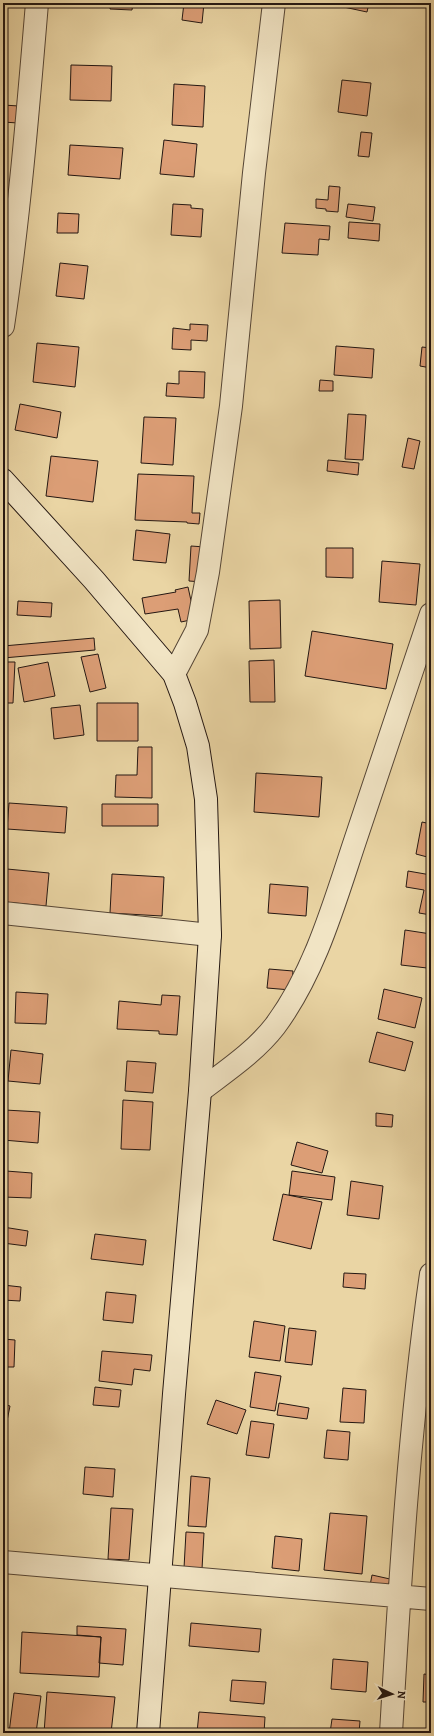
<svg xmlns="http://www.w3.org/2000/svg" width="434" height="1736" font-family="Alegreya,serif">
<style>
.building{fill:#dc9e76;stroke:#241712}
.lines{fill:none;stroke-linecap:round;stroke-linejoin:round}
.street-casing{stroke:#564636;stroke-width:24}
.secondary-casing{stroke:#241712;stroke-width:24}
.street{stroke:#f1e4c4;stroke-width:22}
.secondary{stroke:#f1e4c4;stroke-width:22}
</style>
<rect width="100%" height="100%" fill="#ead5a4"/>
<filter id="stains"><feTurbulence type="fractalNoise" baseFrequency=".005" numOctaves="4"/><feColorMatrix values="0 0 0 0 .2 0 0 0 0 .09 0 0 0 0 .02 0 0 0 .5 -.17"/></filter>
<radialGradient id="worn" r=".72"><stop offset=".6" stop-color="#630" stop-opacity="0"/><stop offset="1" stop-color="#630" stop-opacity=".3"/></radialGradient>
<path class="building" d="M111,3H133L132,10L110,9Z
M184,3H204L202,23L182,20Z
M325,3H369L367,12Z
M71,65L112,66L111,101L70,100Z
M342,80L371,83L367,116L338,112Z
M174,84L205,86L203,127L172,125Z
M3,105L19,106L18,123L3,122Z
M361,132L372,133L369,157L358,156Z
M164,140L197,144L194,177L160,174Z
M70,145L123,148L120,179L68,175Z
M329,186L340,187L338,212L326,211V209L316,208V199L328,200Z
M173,204L191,205V208L203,209L201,237L171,235Z
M348,204L375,207L373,221L346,217Z
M58,213L79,214L78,233H57Z
M349,222L380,224L379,241L348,238Z
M285,223L330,226L329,240L319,239L318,255L282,253Z
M60,263L88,266L84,299L56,296Z
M190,324L208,325L207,341L191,340V350L172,349L173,328L190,330Z
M37,343L79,347L75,387L33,382Z
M336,346L374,349L372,378L334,375Z
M422,347L431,348V368L420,366Z
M179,371L205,372L204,398L166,396L167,383L179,384Z
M320,380L333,381V391H319Z
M20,404L61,412L57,438L15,430Z
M348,414L366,415L363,460L345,459Z
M144,417L176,418L173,465L141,463Z
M408,438L420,441L414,469L402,467Z
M51,456L98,461L93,502L46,496Z
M328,460L359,463L358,475L327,471Z
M138,474L194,476L192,513H200L199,524L187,523V522L135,520Z
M136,530L170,534L166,563L133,560Z
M191,546L205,547L203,582L189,581Z
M326,548H353V578L326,577Z
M382,561L420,564L416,605L379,602Z
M188,587L195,619L181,622L178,609L145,614L142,598L176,592L175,590Z
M280,600L281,648L250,649L249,601Z
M18,601L52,603L51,617L17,615Z
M312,631L393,644L386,689L305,676Z
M94,638L95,650L3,658V646Z
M98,654L106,688L90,692L81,657Z
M274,660L275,702H250L249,661Z
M3,662H15L13,703H3Z
M48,662L55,696L24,702L18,668Z
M97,703H138V741H97Z
M80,705L84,735L54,739L51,708Z
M138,747H152V798L115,797L116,775H137Z
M256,773L322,777L319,817L254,812Z
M9,803L67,807L65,833L7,829Z
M102,804H158V826H102Z
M422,822L431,824V858L416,854Z
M7,869L49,873L46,906L4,902Z
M408,871L431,875V915L419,913L424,890L406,887Z
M112,874L164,877L162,916L110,913Z
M270,884L308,887L306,916L268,913Z
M405,930L431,934L427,968L401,965Z
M269,969L293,971L291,990L267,988Z
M384,989L422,998L415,1028L378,1019Z
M16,992L48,994L46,1024L15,1023Z
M162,995L180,996L177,1035L159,1034V1031L117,1029L119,1001L161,1005Z
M377,1032L413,1042L405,1071L369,1062Z
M11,1050L43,1054L40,1084L8,1081Z
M127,1061L156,1063L153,1093L125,1091Z
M123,1100L153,1102L150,1150L121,1149Z
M5,1110L40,1112L38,1143L3,1140Z
M376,1113L393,1115L392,1127L376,1126Z
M297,1142L328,1151L322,1173L291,1165Z
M3,1163H7L6,1171L32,1173L31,1198L3,1197Z
M292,1171L335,1177L332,1200L289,1195Z
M351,1181L383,1186L379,1219L347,1215Z
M283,1194L322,1202L311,1249L273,1240Z
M3,1227L28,1231L26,1246L3,1243Z
M95,1234L146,1240L143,1265L91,1259Z
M344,1273L366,1274L365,1289L343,1287Z
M3,1285L21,1287L20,1301L3,1300Z
M106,1292L136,1295L133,1323L103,1320Z
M254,1321L285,1326L280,1361L249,1357Z
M289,1328L316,1331L312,1365L285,1362Z
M3,1339L15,1340L14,1367H3Z
M102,1351L152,1355L150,1371L134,1369L132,1385L99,1381Z
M255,1372L281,1376L275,1411L250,1407Z
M95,1387L121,1390L119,1407L93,1405Z
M343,1388L366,1390L364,1423L340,1422Z
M216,1400L246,1410L237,1434L207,1424Z
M279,1403L309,1408L307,1419L277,1415Z
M3,1404L10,1406L4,1436H3Z
M251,1421L274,1424L269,1458L246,1455Z
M327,1430L350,1432L348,1460L324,1458Z
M85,1467L115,1469L113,1497L83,1494Z
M191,1476L210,1478L206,1527L188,1526Z
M111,1508L133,1509L129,1560L108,1559Z
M330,1513L367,1516L362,1574L324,1570Z
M186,1532L204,1533L202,1569L184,1568Z
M275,1536L302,1539L299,1571L272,1568Z
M372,1575L390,1579L386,1595L369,1591Z
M191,1623L261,1629L259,1652L189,1646Z
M77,1626L126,1629L123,1665L99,1663L101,1637L77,1635Z
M22,1632L101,1637L99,1677L20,1673Z
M333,1659L368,1662L366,1692L331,1689Z
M424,1674L431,1675V1702H423Z
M232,1680L266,1682L264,1704L230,1701Z
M47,1692L115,1697L111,1733H44Z
M14,1693L41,1696L36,1733H9Z
M199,1712L265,1717L264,1733H197Z
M332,1719L360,1721L359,1733H330Z"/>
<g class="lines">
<defs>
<path id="street" d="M3,326C19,219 28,111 37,3
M174,674L197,630L208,572L231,406L254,173L274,3
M3,913L210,935
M200,1091C226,1071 255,1052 275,1026C315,972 334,904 355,841C380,765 406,690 431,614
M3,1562L431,1599
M391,1733C400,1580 409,1426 431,1274"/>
<path id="secondary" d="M3,480L94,580L174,674L185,703L198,746L206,799L210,935L200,1091L174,1394L148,1733"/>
</defs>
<use href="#street" class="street-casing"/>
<use href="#secondary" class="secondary-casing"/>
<use href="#street" class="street"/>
<use href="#secondary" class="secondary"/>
</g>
<rect width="434" height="1736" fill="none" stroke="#ead5a4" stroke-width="16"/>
<rect x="4" y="4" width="426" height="1728" fill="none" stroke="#241712" stroke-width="2"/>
<rect x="8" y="8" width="418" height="1720" fill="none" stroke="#241712"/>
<g transform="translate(392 1694) rotate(94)" stroke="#f1e4c4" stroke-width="3" paint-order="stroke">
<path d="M0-3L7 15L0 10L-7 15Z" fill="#241712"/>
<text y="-6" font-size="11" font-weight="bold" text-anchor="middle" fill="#241712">N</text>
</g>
<rect width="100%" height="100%" filter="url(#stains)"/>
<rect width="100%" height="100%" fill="url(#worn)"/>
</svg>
